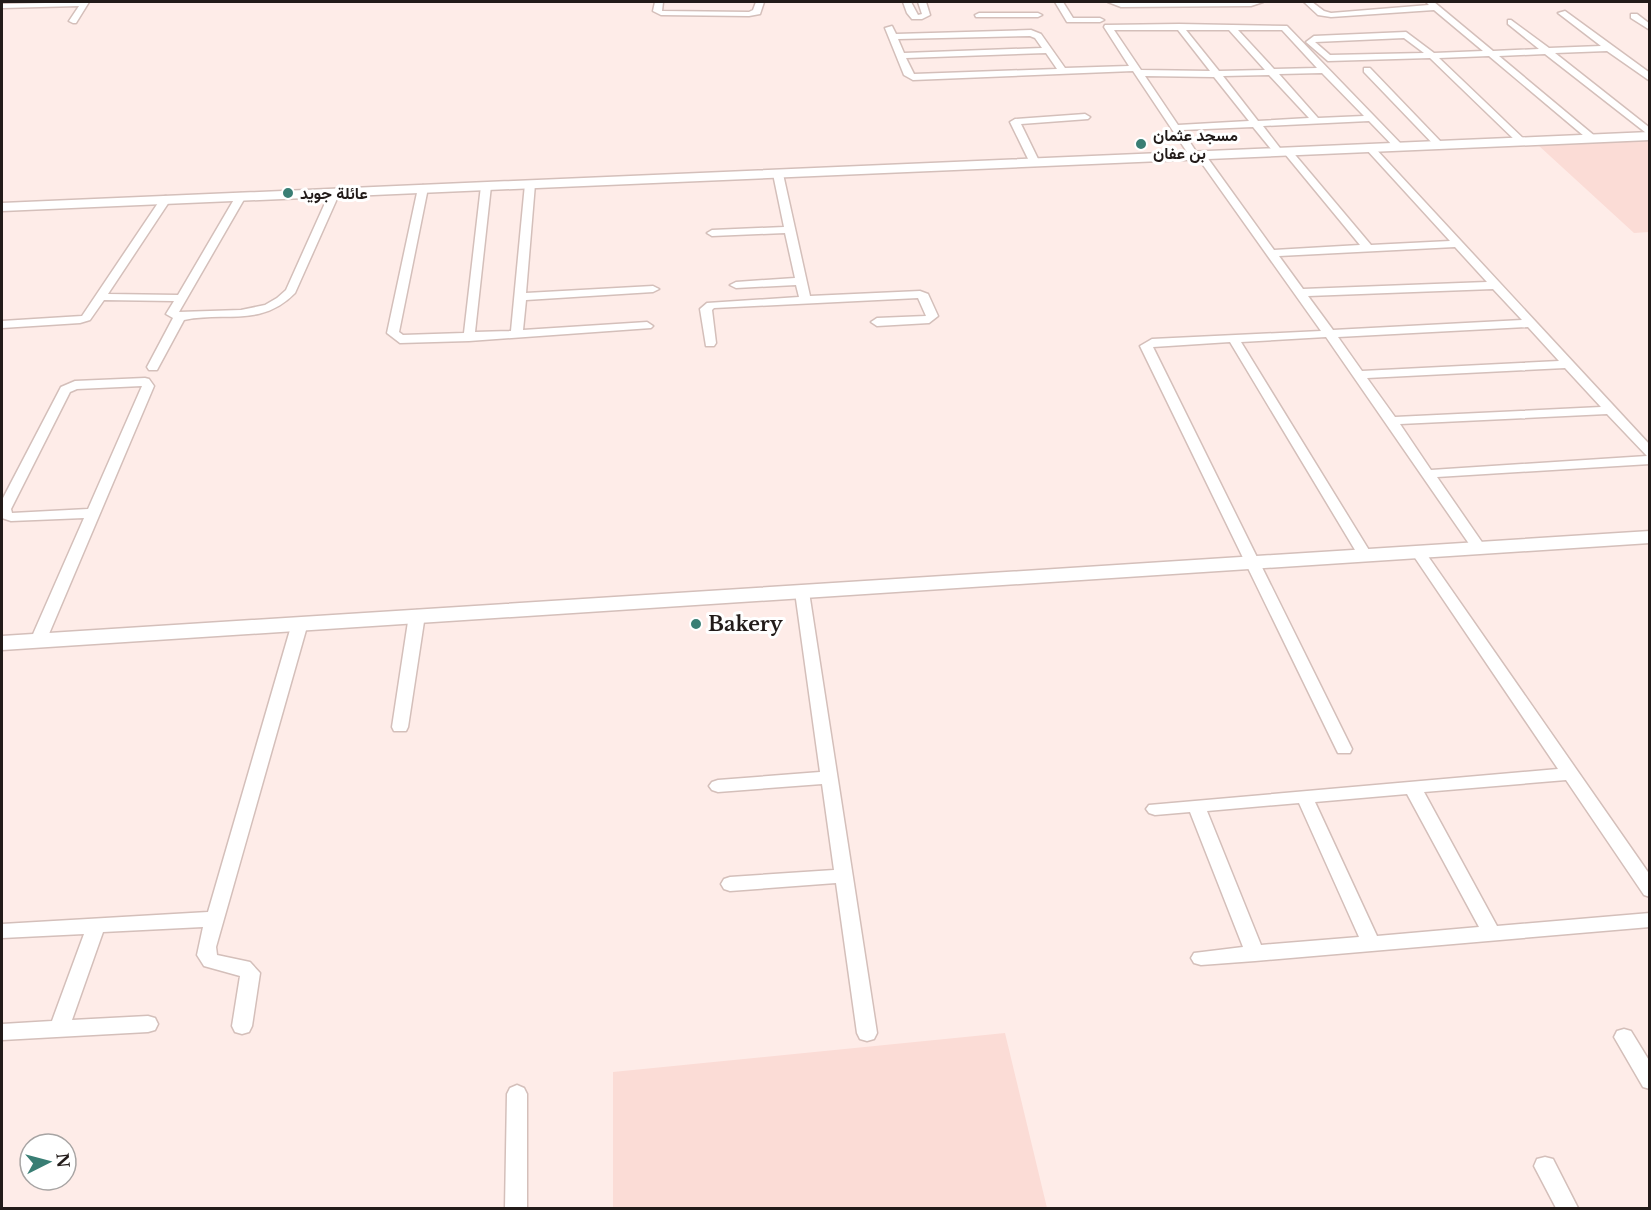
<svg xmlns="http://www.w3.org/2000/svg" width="1651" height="1210" font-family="'Libre Baskerville',Vazirmatn,serif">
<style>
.built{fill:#fbdcd6}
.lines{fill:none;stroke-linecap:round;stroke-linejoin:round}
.street-casing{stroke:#d4bfba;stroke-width:3}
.secondary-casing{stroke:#d4bfba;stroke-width:3}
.street{fill:#fff;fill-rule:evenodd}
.secondary{fill:#fff;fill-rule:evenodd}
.poi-dot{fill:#397e74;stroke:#fff;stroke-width:2}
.labels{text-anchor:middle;stroke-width:6;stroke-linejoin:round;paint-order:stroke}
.far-poi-label{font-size:16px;font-weight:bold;fill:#221b19;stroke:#fff;text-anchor:start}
.poi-label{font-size:20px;font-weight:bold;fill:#221b19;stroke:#fff;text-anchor:start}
</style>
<rect width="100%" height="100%" fill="#feece8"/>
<path class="built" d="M1645,139L1649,143V232L1634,233L1538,145Z
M1005,1033L1047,1208H613V1072Z"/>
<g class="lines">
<defs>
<path id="street" d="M89,2L76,23H73L69,21L79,6L2,8V4Z
M655,2H663L662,11L749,12L753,10L756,2H764L760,14L749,16L661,15L653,11Z
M903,2H911L918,15L922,14L918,2H926L930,15L922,19H912L907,13Z
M1055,2H1063L1073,18H1100L1104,20L1100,22H1067Z
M1108,2L1122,3L1263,2L1251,6L1121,7Z
M1304,2H1312L1324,11L1331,13L1429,5L1426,2H1434L1493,51L1539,49L1508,24V20H1511L1549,48L1601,46L1558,13L1565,11L1650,73V81L1607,51L1555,53L1650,128V136L1545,54L1499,56L1596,137V141H1590L1489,56L1439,58L1527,142L1519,144L1430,58L1328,61L1306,42L1314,36L1406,32L1434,53L1483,51L1434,10L1331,17L1318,15ZM1404,38L1424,53L1330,55L1315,42Z
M979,13H1038L1042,15L1038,17H976L975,15Z
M1631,14H1637L1650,24V30L1631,18Z
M1179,24L1287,26L1405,148L1397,150L1369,121L1263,126L1283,152L1278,155L1275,154L1253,127L1182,130L1197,153H1204L1274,250L1360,245L1285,154L1283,152L1288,149L1291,150L1371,245L1450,241L1366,149L1374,147L1650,445V464L1437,477L1486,548L1484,551H1474L1326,337L1241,342L1372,555L1365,559L1358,555L1230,342L1153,347L1352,749L1350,753H1338L1336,749L1140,346L1152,339L1321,331L1198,158H1191L1133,71L913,80L904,75L885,28L892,26L896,34L1031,30L1041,34L1065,68L1129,66L1104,27L1105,25ZM1114,30H1178L1210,71L1141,70ZM1186,30H1229L1265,70L1219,71ZM1238,30H1282L1317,68L1274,69ZM1030,36L1035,38L1042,48L904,53L898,39ZM1046,53L1057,69L914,74L906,58ZM1322,73L1364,116L1318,118L1279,74ZM1269,75L1309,118L1258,121L1223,76ZM1145,76L1214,77L1249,121L1178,125ZM1455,247L1487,282L1303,289L1279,256ZM1493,289L1522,320L1333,330L1308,296ZM1528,327L1559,361L1362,371L1338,337ZM1565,368L1601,407L1395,417L1367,378ZM1607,414L1647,456L1431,470L1400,424Z
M1364,68H1370L1443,144V148H1437L1364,72Z
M1085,114L1090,117L1088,119L1021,124L1040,163L1035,166L1030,163L1010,122L1015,119Z
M778,171L783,174L810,296L920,291L928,294L938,316L929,323L877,326L871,322L877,318L926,316L918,298L714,308L712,310L716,343L714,346H706L700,309L707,303L799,297L796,285L736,288L730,285L736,282L795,278L785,233L712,236L707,233L712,230L784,227L773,174Z
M530,181L535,184L526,293L653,286L659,289L653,292L526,300L523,330L647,322L653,326L651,328L469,341L400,343L387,333L418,188L423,185L428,188L399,332L403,335L464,333L481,186L486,183L491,186L475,332L511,331L525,184Z
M335,189L340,192L295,293C261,328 224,311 184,320L157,370H149L147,367L173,318L166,314L174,301L104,300L90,320L80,323L2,328V321L82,316L162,197L166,196L171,199L108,294L178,295L236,196L241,193L246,196L179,312L241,310L265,305L277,298L286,290L330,192Z
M145,378L149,379L154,386L46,641L38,646L33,644L30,641L84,518L11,521L2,518V500L61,387L75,381ZM142,386L88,509L12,513L11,509L70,392L77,389Z
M1418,548L1423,549L1650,875V897L1644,895L1566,780L1424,792L1497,926L1650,913V927L1255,961L1201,965L1194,963L1191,958L1194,953L1243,947L1190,812L1155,815L1149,813L1146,809L1149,805L1558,769L1411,552ZM1407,794L1479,927L1377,936L1315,802ZM1299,803L1359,937L1261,945L1207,811Z
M802,587L809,592L877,1033L874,1039L867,1041L860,1039L857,1033L836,883L730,891L724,889L721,884L724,879L730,877L834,870L822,784L718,792L712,790L709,786L712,782L718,780L820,772L795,592Z
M417,610L425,615L408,727L406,731H394L392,727L409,615Z
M300,618L308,623L216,947L217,955L250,962L260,973L252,1026L249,1032L242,1034L235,1032L232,1026L240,976L204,966L197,955L203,927L103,932L72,1020L148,1016L155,1018L158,1024L155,1030L148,1032L2,1040V1024L52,1021L84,934L2,938V924L208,912L292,623Z
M1624,1029L1631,1031L1650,1062V1089L1643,1087L1614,1037L1617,1031Z
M517,1085L524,1088L527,1094V1208H505L507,1094L510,1088Z
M1545,1157L1553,1159L1578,1208H1556L1534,1166L1537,1159Z"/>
<path id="secondary" d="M1650,132V140L2,211V203Z
M1650,531V543L2,650V636Z"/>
</defs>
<use href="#street" class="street-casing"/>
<use href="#secondary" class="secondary-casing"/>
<use href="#street" class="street"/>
<use href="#secondary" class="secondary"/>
</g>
<g class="poi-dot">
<circle cx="1141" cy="144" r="6"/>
<circle cx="288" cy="193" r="6"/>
<circle cx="696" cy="624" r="6"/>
</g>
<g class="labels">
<g class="far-poi-label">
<text x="1153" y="141">مسجد عثمان<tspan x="1153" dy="18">بن عفان</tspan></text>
<text x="300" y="199">عائلة جويد</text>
</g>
<g class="poi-label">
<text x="708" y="631">Bakery</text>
</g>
</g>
<rect width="1651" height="1210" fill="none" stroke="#221b19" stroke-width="6"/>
<g transform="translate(48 1162) rotate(84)"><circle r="28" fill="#ffffff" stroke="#a7a4a3" stroke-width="1.5"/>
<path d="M0-4.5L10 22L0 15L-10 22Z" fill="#397e74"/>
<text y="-9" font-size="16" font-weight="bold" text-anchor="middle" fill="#221b19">N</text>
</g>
</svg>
